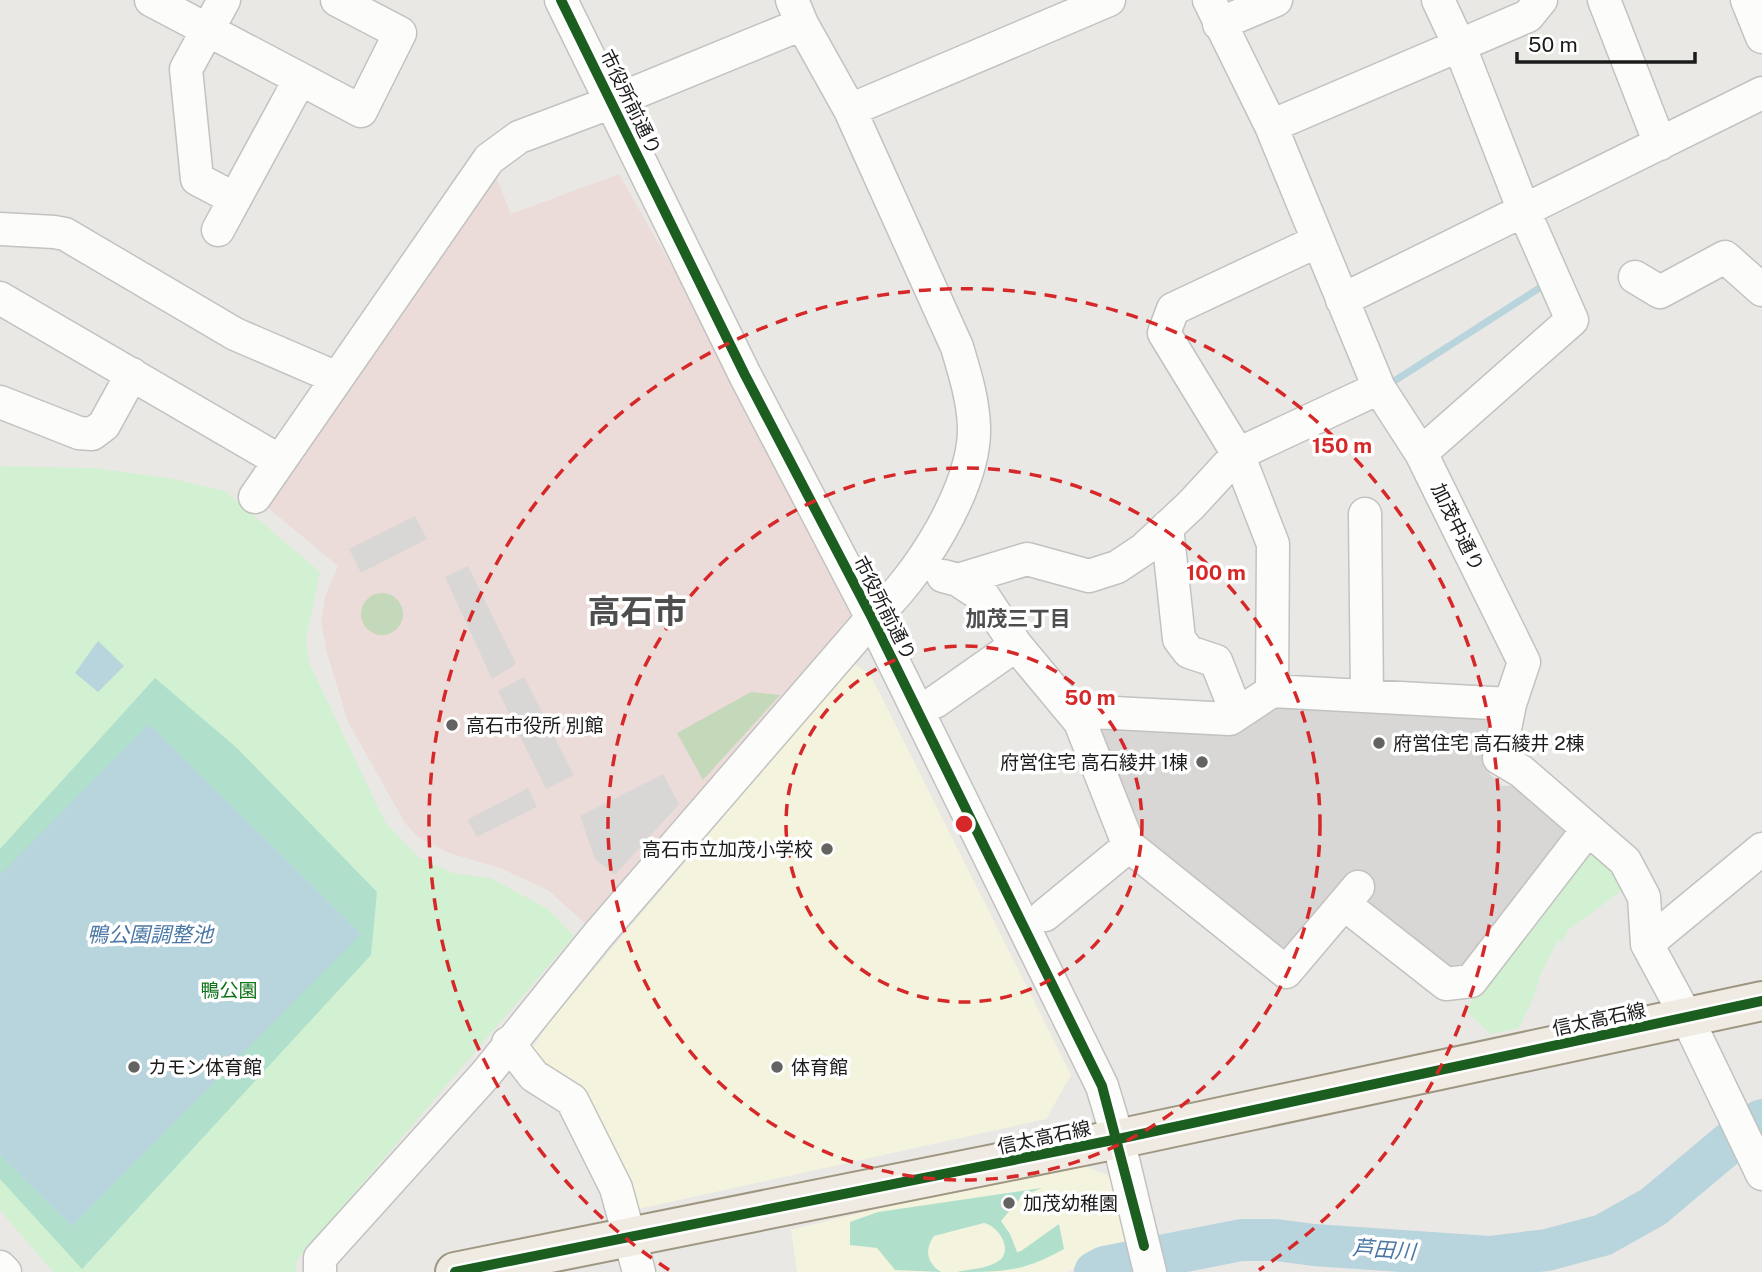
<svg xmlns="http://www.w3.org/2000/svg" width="1762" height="1272" font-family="'Public Sans','Noto Sans JP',sans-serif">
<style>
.residential{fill:#d9d7d5}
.commercial{fill:#ecdcd9}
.education{fill:#f4f4de}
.religious{fill:#d8d7d5}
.forest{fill:#c4d8ba}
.park{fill:#d2f0d2}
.pitch{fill:#b0e0cc}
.water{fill:#b8d4dc}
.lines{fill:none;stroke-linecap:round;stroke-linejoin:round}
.stream{stroke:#b8d4dc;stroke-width:7}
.river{stroke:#b8d4dc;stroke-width:42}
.minor-casing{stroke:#c2c2c0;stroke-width:35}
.major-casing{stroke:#9f9682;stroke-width:42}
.minor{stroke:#fcfcfb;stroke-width:32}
.major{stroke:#efebe3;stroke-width:38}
.cycleway-casing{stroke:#fff;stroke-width:15}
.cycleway{stroke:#1b5e20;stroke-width:10}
.ring{fill:none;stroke:#d62828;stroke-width:3.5;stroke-dasharray:12 9}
.poi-dot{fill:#636361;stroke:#fff;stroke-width:2.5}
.labels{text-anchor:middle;stroke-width:7;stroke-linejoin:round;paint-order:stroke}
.street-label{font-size:19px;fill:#1b1b1b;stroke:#fff}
.poi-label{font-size:19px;fill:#1b1b1b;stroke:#fff;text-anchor:start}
.park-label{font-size:19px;fill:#0f7319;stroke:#fff}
.neighbourhood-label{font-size:21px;font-weight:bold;fill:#4e4e4e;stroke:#fff}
.water-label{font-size:21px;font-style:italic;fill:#4c78a6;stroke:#fff}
.town-label{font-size:33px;font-weight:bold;fill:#4e4e4e;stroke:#fff}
.centre{fill:#d62828;stroke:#fff;stroke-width:3.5}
.ring-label{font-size:21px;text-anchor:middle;font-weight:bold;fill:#d62828;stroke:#fff;stroke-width:7;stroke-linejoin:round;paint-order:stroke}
</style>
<rect width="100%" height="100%" fill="#eae8e4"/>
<path class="residential" d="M1274,705L1483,710L1493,729L1487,766L1490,774L1502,786L1519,785L1566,822L1570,838L1467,972L1446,970L1370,919L1362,896L1294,945L1268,949L1147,852L1094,734L1106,719Z"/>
<path class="commercial" d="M489,159L511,214L619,174L872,618L598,935L548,890L500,868L449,853L418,837L405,823L348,722L327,653L321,622L325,596L338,566L255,497Z"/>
<path class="education" d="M853,663L870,674L1071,1075L1046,1119L629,1211L530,1052L548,1024Z
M1072,1161L1109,1176L1129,1241L1090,1258L1067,1272H797L791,1230Z"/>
<path class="religious" d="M415,516L427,539L361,573L349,549Z
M468,566L516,664L492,679L445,577Z
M524,677L574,775L546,789L498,691Z
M663,774L679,804L615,875L595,859L580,816Z
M528,788L537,807L477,837L467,820Z"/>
<path class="forest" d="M361 614a21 21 0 1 1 42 0a21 21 0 1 1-42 0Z
M751,692L780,695L703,780L677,733Z"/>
<path class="park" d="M0,466L94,468L173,479L225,491L320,572L306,638L309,663L385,822L417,856L452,873L490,878L548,909L574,936L297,1260L295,1272H53L0,1210Z
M1601,849L1627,887L1568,930L1563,942L1558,940L1540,976L1534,996L1519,1028L1491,1034L1466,1011L1485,978L1583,852Z"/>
<path class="pitch" d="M155,678L237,748L377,892L371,955L82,1269L0,1179V849Z
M1042,1188L1022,1196L1001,1221L1010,1234L1017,1252L1021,1251L1059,1224L1064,1249C1023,1272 1003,1272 957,1272C969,1269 986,1269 997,1262C1015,1252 999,1226 984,1223L934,1236C924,1250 927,1263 941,1272L895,1270L877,1248L850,1245V1222L878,1212Z"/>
<path class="water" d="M98,641L124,666L98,692L75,673Z
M149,724L361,934L72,1226L0,1155V875Z"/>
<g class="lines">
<path class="stream" d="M1388,385L1544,285"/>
<path class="river" d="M1095,1272L1104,1267L1241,1240H1276L1314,1245L1489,1257L1547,1250L1603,1235L1653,1207L1746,1129L1762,1120"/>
<defs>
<path id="minor" d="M151,0L361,111L400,33L337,0
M224,0L186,69L197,179L235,199
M561,0L745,375L872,618L1102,1086L1118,1139L1150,1272
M1209,0L1271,126L1379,388L1421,453L1524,662L1510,704L1499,758L1521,771L1625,861L1644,897L1647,944L1687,1018L1762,1174
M1604,0L1660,144
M1747,0L1762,37
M1219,24L1276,0
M850,110L1109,0
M1271,126L1528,16L1541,0
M0,229L54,232L65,234L235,334L337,378
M218,230L300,79
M1635,277L1660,292L1725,257L1762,290
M0,298L280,461
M1342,300L1762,93
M0,402L79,433L92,434L104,425L132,374
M1421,453L1572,320L1524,211L1460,47L1438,0
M255,497L489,159L519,137L612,102L802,24
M1365,514L1367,696
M1167,527L1179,639L1189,652L1216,661L1237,714
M943,576L958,580L1027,559L1089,576L1117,567L1144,549L1191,505L1238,454L1379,388
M958,580L984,597L1016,645L1080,722L1129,846L1286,972L1358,887
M1272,691L1273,544L1238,454L1164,333L1173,309L1318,241
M935,702L1016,645
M1080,722L1095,712L1230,719L1272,691L1510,704
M1344,904L1446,984L1471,981L1588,829
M1045,915L1129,846
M1647,944L1762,849
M508,1043L534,1076L572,1100L616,1188L639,1272
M0,1267L5,1272
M320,1272V1258L485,1075L598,935L872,618C916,581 976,487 974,427C973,399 965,374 957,347L850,110L802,24L792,0"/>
<path id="major" d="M455,1272L1118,1139L1762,1001"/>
</defs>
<use href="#minor" class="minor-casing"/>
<use href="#major" class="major-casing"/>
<use href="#minor" class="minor"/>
<use href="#major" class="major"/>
<defs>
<path id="cycleway" d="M561,0L745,375L872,618L1102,1086L1144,1246
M455,1272L1118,1139L1762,1001"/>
</defs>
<use href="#cycleway" class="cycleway-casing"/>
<use href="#cycleway" class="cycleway"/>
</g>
<g class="ring">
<circle cx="964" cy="824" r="178"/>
<circle cx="964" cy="824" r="356"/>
<path d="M669 1270A535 535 0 1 1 1259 1270"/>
</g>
<g class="poi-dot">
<circle cx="452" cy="725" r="7"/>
<circle cx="1379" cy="743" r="7"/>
<circle cx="1202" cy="762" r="7"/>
<circle cx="827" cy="849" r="7"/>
<circle cx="134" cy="1067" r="7"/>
<circle cx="777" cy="1067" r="7"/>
<circle cx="1009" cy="1203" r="7"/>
</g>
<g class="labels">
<g class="street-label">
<text transform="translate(631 102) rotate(64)" y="7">市役所前通り</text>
<text transform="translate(1458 527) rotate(64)" y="7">加茂中通り</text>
<text transform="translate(885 608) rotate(63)" y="7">市役所前通り</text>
<text transform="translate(1599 1019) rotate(-12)" y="7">信太高石線</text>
<text transform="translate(1044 1137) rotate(-12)" y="7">信太高石線</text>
</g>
<g class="poi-label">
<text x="466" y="732">高石市役所 別館</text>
<text x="1393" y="750">府営住宅 高石綾井 2棟</text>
<text x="1188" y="769" text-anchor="end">府営住宅 高石綾井 1棟</text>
<text x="813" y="856" text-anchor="end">高石市立加茂小学校</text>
<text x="148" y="1074">カモン体育館</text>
<text x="791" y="1074">体育館</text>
<text x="1023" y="1210">加茂幼稚園</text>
</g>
<g class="park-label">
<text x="229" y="997">鴨公園</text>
</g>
<g class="neighbourhood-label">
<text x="1018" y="626">加茂三丁目</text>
</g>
<g class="water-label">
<text x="150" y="942">鴨公園調整池</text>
<text transform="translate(1384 1250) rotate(4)" y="7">芦田川</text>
</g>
<g class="town-label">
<text x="637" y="623">高石市</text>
</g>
</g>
<circle cx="964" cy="824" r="10" class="centre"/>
<g class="ring-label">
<text x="1342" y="453">150 m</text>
<text x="1216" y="580">100 m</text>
<text x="1090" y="705">50 m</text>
</g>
<path d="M1517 52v10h178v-10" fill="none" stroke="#1b1b1b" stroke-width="3.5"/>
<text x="1528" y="52" font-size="21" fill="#1b1b1b" stroke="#ffffff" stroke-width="5" paint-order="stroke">50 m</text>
</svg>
